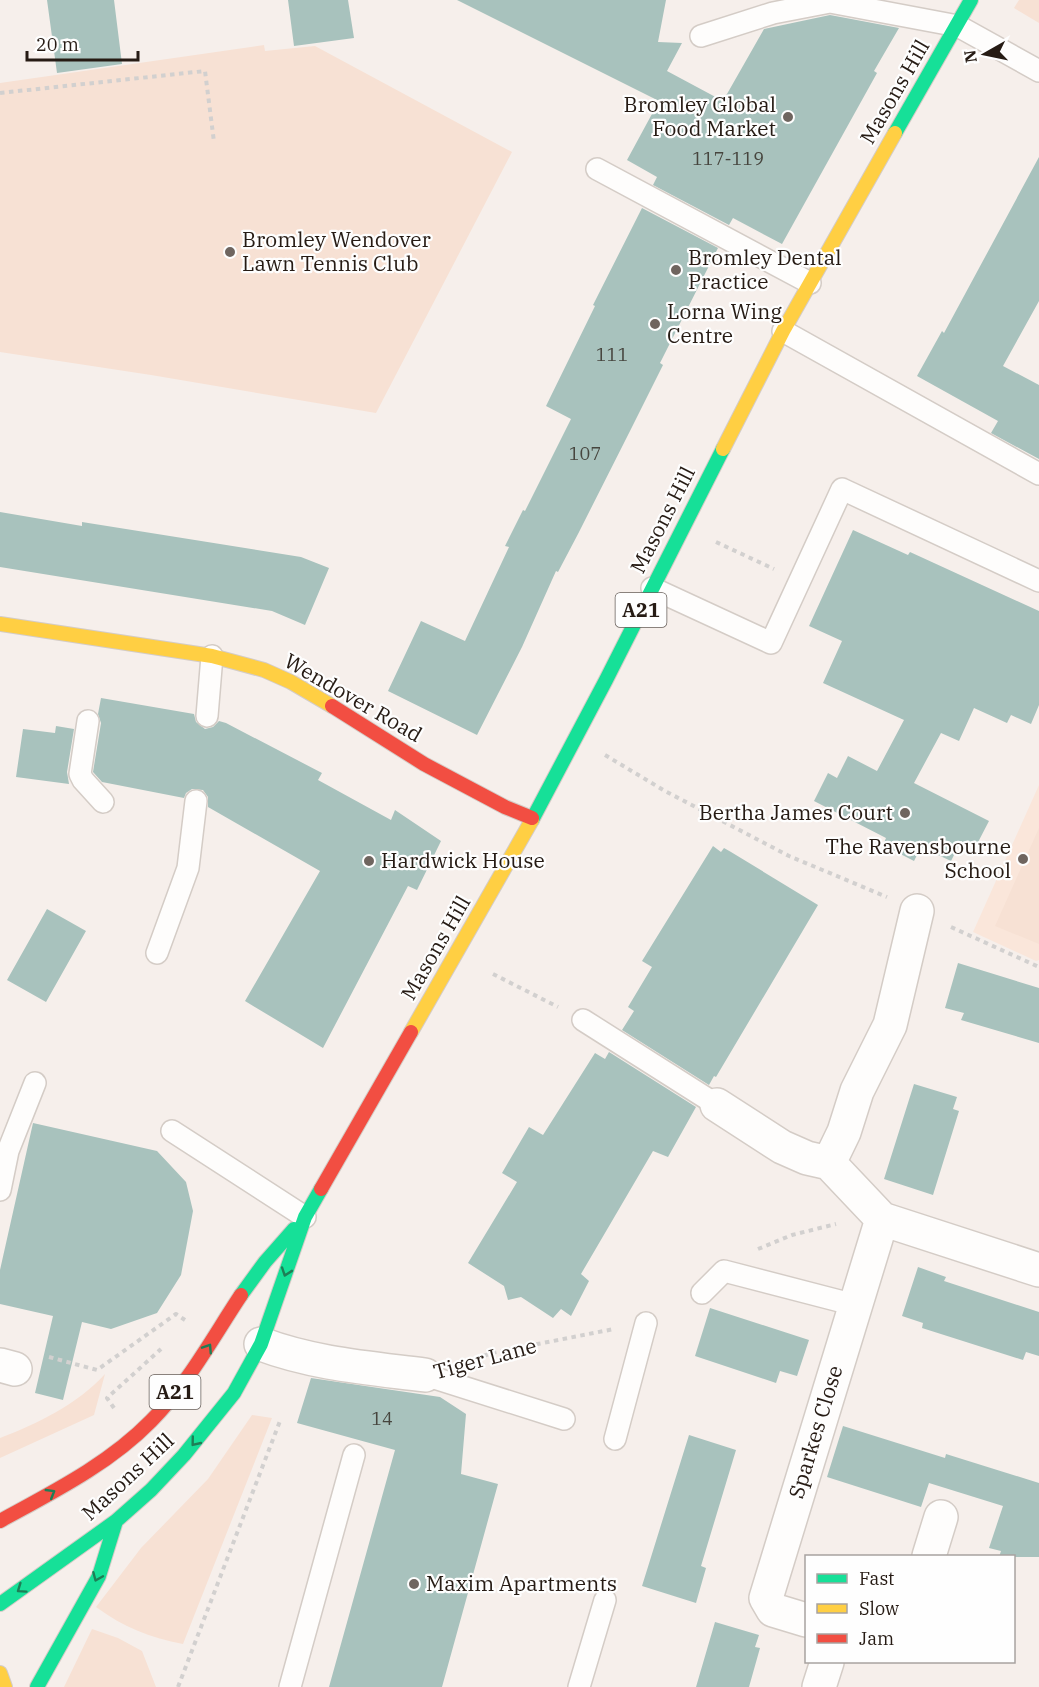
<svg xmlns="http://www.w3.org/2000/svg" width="1039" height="1687" font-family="'IBM Plex Serif',serif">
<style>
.built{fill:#fae6da}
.green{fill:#f7e1d4}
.building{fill:#a8c2bd}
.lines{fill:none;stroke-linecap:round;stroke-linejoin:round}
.lane-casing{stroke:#d4ccc6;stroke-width:24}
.street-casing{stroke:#d4ccc6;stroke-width:36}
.fast-casing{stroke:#d4ccc6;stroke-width:16}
.slow-casing{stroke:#d4ccc6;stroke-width:16}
.jam-casing{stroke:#d4ccc6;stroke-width:16}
.path{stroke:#d2d0cf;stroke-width:4;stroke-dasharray:4.5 4.5;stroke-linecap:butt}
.lane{stroke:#fefdfc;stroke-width:21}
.street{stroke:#fefdfc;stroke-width:33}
.fast{stroke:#16e098;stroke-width:14}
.slow{stroke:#ffcf43;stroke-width:14}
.jam{stroke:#f24e42;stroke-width:14}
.oneway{stroke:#1e7e56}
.poi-dot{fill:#6f655f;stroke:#fefefe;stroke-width:2}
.labels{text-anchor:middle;stroke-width:4.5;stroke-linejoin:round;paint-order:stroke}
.number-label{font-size:18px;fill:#46453e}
.shield{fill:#fefefe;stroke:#675f5a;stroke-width:1.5}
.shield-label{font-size:20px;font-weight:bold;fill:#261b14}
.street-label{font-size:21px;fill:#261b14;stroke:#fefefe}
.poi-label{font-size:21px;fill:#261b14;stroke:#fefefe;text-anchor:start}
</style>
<rect width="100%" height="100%" fill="#f6efeb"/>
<path class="built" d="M1039,785V960L1036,961L973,932Z"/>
<path class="green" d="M1019,0H1039V23L1014,8Z
M264,45L265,51L315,46L512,152L376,413L151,375L0,352V83Z
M1039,828V944L995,926Z
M105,1374L94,1415L0,1458V1438C37,1424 78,1404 105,1374Z
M252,1415L272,1418L183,1644C151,1638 123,1627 96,1607L141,1548L208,1479Z
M92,1629L118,1638L142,1651L156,1687H64Z"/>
<path class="building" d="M47,0H114L122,64L57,73Z
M288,0H348L354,38L294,46Z
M457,0H666L658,42L682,43L667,71L723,101L764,29L830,15L899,28L874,71L877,73L782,244L733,218L729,225L653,185L657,177L627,160L659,101Z
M1039,157V301L1003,366L1039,385V459L991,433L998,421L917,376L942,331L944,333Z
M642,208L718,248L660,363L663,365L629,433L578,534L558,572L556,571L522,647L477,735L388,691L421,621L465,641L509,547L505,546L523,510L525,511L571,419L546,406L595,306L593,305Z
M0,512L82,526V522L301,557L329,568L305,625L272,611L0,567Z
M853,530L908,555L910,552L1039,611V705L1031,724L1011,715L1007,723L974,708L959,741L941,733L914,783L989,821L975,848L961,841L951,861L921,847L914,861L883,845L886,838L814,801L828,773L837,778L848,756L877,771L904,720L823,683L842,641L809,626Z
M101,698L194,714L196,722L205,729L213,727L219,721L226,723L322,773L318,780L391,820L395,810L441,841L417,890L408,886L323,1048L245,1001L320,871L208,807V797L203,790L192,789L186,793L184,798L102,782L93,772L101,723L98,714Z
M56,726L74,729L67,772L69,784L16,777L23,729L55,733Z
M713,846L721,852L724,848L731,852L818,905L716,1077L714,1076L709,1085L622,1030L634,1011L628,1007L652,967L642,961Z
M47,909L86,931L46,1002L7,980Z
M958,963L1039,988V1043L961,1020L964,1013L945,1008Z
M609,1052L696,1107L668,1157L653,1151L581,1274L589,1281L571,1316L561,1309L553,1318L521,1297L508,1300L504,1286L468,1263L517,1182L502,1173L529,1127L543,1135L595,1053L605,1059Z
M914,1084L957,1097L953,1109L959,1111L933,1195L884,1179Z
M33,1123L157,1151L186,1182L193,1211L181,1275L157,1313L111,1329L82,1322L63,1400L35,1393L53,1316L0,1304V1270Z
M918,1267L946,1277L944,1281L1039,1312V1356L1026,1352L1023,1360L922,1328L923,1323L902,1316Z
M710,1308L809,1340L797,1376L780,1371L776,1383L695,1356Z
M311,1378L440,1397L466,1414L461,1474L498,1484L442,1687H329L395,1450L297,1423Z
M843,1426L945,1458L946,1454L1039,1483V1557H999L1001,1551L989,1548L1003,1506L929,1483L921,1507L827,1477Z
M689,1435L736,1450L701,1566L706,1568L696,1603L642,1586Z
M715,1622L759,1635L755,1647L760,1648L749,1687H696Z"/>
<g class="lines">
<defs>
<path id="lane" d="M701,36L773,13L830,2L958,26L1039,71
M597,169L810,283
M783,331L1039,474
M652,588L771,643L842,489L1039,581
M207,716L212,656
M88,721L80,774L83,780L103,802
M157,953L188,868L196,801
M583,1020L717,1105
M172,1131L305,1217
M0,1190L8,1151L35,1083
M702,1293L724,1271L855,1305
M425,1375L564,1419
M615,1439L646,1323
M290,1687L354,1455
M579,1687L605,1600"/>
<path id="street" d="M717,1105L782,1147L807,1158L829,1163L882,1219L1039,1270
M829,1163L844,1132L857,1091L890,1025L917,911
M261,1344C314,1364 370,1368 425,1375
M0,1365L15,1369
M929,1556L941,1517
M806,1620L773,1610L766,1598L882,1219
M819,1687L827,1662"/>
<path id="fast" d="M895,133L971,0
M532,820L606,680L723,449
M241,1295L265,1262L294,1229
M0,1604L116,1521L151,1490L184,1455L234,1393L261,1344L305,1217L321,1189
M37,1687L99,1576L116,1521"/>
<path id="slow" d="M723,449L783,331L895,133
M0,624L212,656L264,670L291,682L332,706
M411,1032L532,820
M0,1673L5,1687"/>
<path id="jam" d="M332,706L424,764L505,807L532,818
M321,1189L411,1032
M0,1521C53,1492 109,1464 151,1421C188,1384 213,1337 241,1295"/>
</defs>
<use href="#lane" class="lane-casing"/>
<use href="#street" class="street-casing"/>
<use href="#fast" class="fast-casing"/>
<use href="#slow" class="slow-casing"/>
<use href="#jam" class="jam-casing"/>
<path class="path" d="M0,93L205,71L214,142
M716,542L774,569
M605,755L665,791L789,856L887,897
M951,927L1039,967
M493,974L558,1007
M758,1249L792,1235L836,1224
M49,1357L97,1370L176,1314L185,1320
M475,1359L492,1353L614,1329
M114,1408L107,1398L161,1349
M178,1687L280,1421"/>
<use href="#lane" class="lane"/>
<use href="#street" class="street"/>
<use href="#fast" class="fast"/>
<use href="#slow" class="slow"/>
<use href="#jam" class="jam"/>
</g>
<defs><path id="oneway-chevron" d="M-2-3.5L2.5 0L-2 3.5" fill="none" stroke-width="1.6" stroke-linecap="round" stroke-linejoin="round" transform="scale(1.5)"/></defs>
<g class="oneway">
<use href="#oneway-chevron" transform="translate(286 1272) rotate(109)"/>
<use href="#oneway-chevron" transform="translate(208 1348) rotate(-57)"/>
<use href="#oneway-chevron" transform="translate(195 1442) rotate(129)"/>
<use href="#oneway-chevron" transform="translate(51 1493) rotate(-31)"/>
<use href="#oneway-chevron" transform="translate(97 1577) rotate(113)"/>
<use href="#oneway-chevron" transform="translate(21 1589) rotate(145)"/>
</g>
<g class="poi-dot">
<circle cx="788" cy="117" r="6"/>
<circle cx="230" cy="252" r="6"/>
<circle cx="676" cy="270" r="6"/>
<circle cx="655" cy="324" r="6"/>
<circle cx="905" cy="813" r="6"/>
<circle cx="1023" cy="859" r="6"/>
<circle cx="369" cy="861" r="6"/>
<circle cx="414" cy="1584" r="6"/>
</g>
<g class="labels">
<g class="number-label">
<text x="728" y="165">117-119</text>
<text x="612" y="361">111</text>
<text x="585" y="460">107</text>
<text x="382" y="1425">14</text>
</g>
<g class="shield">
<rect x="615.5" y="593" width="51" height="34" rx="4.5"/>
<rect x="149.5" y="1375" width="51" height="34" rx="4.5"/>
</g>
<g class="shield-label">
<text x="641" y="617">A21</text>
<text x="175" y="1399">A21</text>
</g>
<g class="street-label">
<text transform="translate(895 92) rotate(-60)" y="7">Masons Hill</text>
<text transform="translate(663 520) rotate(-63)" y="7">Masons Hill</text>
<text transform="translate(353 698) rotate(30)" y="7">Wendover Road</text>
<text transform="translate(436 948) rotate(-60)" y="7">Masons Hill</text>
<text transform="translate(485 1359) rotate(-15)" y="7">Tiger Lane</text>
<text transform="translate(816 1432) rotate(-73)" y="7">Sparkes Close</text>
<text transform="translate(128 1477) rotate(-43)" y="7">Masons Hill</text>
</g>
<g class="poi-label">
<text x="776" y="112" text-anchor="end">Bromley Global<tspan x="776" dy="24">Food Market</tspan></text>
<text x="242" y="247">Bromley Wendover<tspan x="242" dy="24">Lawn Tennis Club</tspan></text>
<text x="688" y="265">Bromley Dental<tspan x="688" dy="24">Practice</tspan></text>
<text x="667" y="319">Lorna Wing<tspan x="667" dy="24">Centre</tspan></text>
<text x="893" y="820" text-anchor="end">Bertha James Court</text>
<text x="1011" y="854" text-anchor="end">The Ravensbourne<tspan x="1011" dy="24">School</tspan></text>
<text x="381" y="868">Hardwick House</text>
<text x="426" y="1591">Maxim Apartments</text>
</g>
</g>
<rect x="805" y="1555" width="210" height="108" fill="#fefefe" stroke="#a8a3a0" stroke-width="1.5"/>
<rect x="817" y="1574" width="30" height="9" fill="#16e098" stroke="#a8a3a0" stroke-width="1.5"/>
<text x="859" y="1585" font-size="18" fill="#261b14">Fast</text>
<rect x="817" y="1604" width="30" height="9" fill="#ffcf43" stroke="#a8a3a0" stroke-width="1.5"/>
<text x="859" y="1615" font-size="18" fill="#261b14">Slow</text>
<rect x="817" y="1634" width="30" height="9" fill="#f24e42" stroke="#a8a3a0" stroke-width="1.5"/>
<text x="859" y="1645" font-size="18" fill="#261b14">Jam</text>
<g transform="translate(985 54) rotate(261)" stroke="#fefefe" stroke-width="4.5" paint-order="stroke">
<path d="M0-4.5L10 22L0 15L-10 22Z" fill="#261b14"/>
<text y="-9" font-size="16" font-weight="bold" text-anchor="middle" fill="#261b14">N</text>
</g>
<path d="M27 51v9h111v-9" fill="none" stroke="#261b14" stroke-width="3"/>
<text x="36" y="51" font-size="18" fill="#261b14" stroke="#fefefe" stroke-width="4.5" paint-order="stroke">20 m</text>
</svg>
